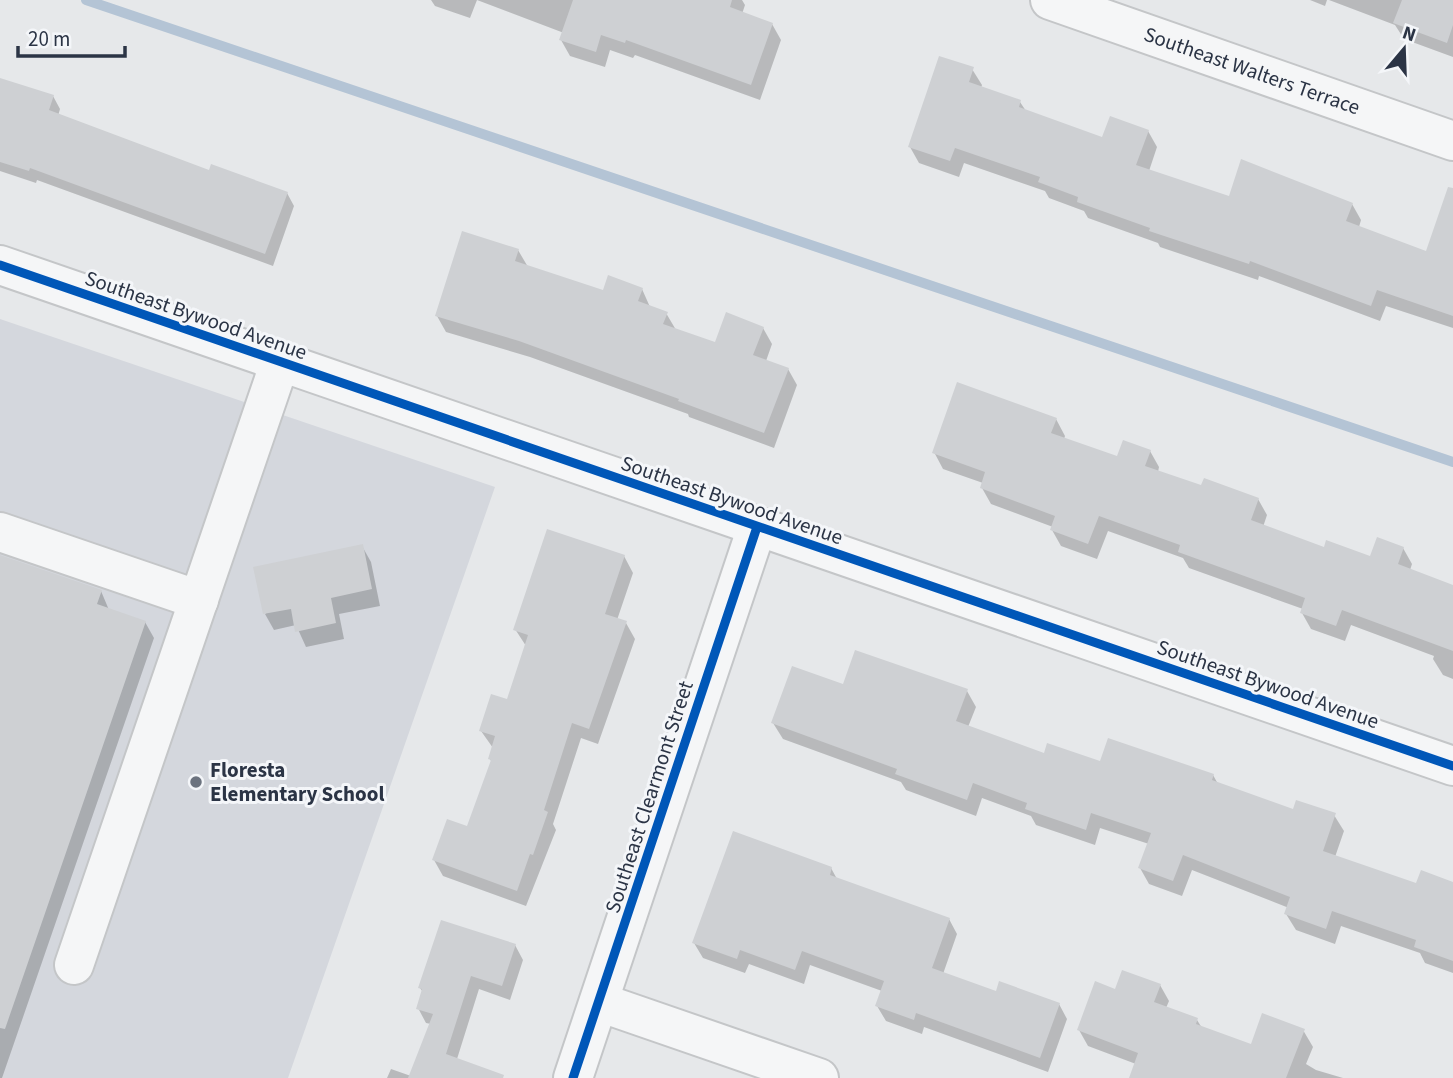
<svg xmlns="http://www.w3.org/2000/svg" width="1453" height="1078" font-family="'Source Sans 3',sans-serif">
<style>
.built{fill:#d4d7dd}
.shadow{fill:#0003}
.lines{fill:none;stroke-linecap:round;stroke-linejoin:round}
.stream{stroke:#b4c4d5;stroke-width:10}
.building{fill:#ced0d3}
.minor-casing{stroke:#c4c6c8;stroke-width:42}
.minor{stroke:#f5f6f7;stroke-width:38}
.cycleway-casing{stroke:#f4f6f9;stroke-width:13}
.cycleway{stroke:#0057b8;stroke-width:9}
.poi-dot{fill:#6c737f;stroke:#f4f6f9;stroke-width:2.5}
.labels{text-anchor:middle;stroke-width:6;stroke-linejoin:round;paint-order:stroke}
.street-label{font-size:21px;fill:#2b3445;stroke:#f4f6f9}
.poi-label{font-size:21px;font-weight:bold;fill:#2b3445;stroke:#f4f6f9;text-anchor:start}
</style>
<rect width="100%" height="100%" fill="#e6e8ea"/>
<path class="built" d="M0,319L495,487L288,1078H0Z"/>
<path class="shadow" d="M431,0H742L745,5L742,14L772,24L781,40L760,100L635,55L633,58L610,50L605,67L570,56L561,40L564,33L477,0L470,18L435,6Z
M1310,0H1327L1325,6Z
M1329,0H1453V57L1404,39L1395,25Z
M972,69L982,85L981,88L1020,102L1026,111L1103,139L1148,131L1157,147L1149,171L1230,198L1352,204L1361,220L1359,227L1428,253L1453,237V328L1386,306L1380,321L1259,276L1258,280L1160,247L1158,243L1088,218L1084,211L1049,198L1045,191L964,163L959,177L919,163L910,147Z
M0,79L53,96L60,109L58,116L210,172L287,193L294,206L273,266L37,180L36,183L0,171Z
M518,250L528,267L604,292L642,289L650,307L666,313L676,330L716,344L763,328L772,344L766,361L788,369L797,385L774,448L689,417L688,414L530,357L446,332L437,316Z
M1056,419L1065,436L1064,439L1118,459L1150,451L1159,467L1158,472L1202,488L1258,499L1267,515L1263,527L1325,549L1371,558L1403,548L1412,564L1410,570L1453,587V679L1443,675L1433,659L1434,656L1351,625L1345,641L1311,629L1302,613L1303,609L1189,568L1183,558L1108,531L1097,559L1061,546L1052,530L1053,527L991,504L982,488L983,483L943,469L934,452Z
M362,546L371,562L380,606L339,614L344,639L306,647L296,625L274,630L265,614Z
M0,556L101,591L109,610L145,622L154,638L2,1078H0Z
M624,556L633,573L617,620L626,623L635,639L598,744L581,738L553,824L556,830L526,906L443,876L434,860L468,829L492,763L490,759L493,748L481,731L508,701L526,646L515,629Z
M844,686L967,691L976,707L968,727L1045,756L1213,775L1218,784L1294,812L1334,815L1344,831L1335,857L1417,885L1453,884V973L1425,963L1420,953L1341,926L1335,944L1296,930L1286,914L1289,908L1192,870L1182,896L1149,884L1140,868L1149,844L1100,828L1095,845L1036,825L1031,816L982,798L976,816L906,790L901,782L783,739L773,723Z
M831,868L837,879L949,919L957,934L943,974L997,994L1059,1004L1067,1019L1048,1072L924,1027L922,1034L886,1021L877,1006L882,991L810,965L804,984L749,964L745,973L703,958L694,943Z
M515,945L523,960L510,1000L479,989L457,1059L479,1078H387L391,1069L411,1076L431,1024L426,1023L418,1008L423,992L420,988Z
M1160,985L1169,1001L1166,1008L1197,1020L1202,1028L1252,1046L1303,1030L1313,1047L1306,1064L1316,1070L1343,1078H1131L1136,1064L1088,1046L1079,1030L1116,991Z"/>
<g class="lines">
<path class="stream" d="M86,0L1453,462"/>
</g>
<path class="building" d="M573,0H732L730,7L773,23L751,85L626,40L625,43L601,35L596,52L559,40Z
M1402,0H1453V25L1447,43L1393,23Z
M939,56L974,67L969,82L1021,100L1019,107L1102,137L1110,116L1149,130L1136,165L1229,196L1241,159L1353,203L1346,221L1426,251L1448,187L1453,188V316L1377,290L1371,306L1250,261L1249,264L1149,231L1150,228L1077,202L1078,197L1038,182L1040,177L955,148L950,161L908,147Z
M0,78L54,95L49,110L209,170L211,164L288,192L265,254L30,168L29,171L0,162Z
M462,231L519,249L515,261L603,290L608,275L643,288L638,301L668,312L663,324L715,342L726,312L764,327L753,355L789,368L764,433L678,401L679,399L519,341L435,316Z
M957,382L1057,418L1051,433L1117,456L1123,440L1151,450L1145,466L1201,485L1204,478L1259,498L1251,520L1324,547L1326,540L1370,556L1377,537L1404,547L1398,564L1453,585V651L1342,610L1336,626L1300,613L1305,598L1178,552L1180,545L1099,516L1088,544L1050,530L1055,516L980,488L985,472L932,453Z
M547,529L625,555L605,614L627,621L589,729L572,723L544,810L548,812L533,855L530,854L517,891L432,860L447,819L467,826L491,760L488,759L495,736L479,731L491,694L507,699L528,635L513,630Z
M363,544L372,589L331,598L336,623L295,632L291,609L263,614L253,567Z
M0,555L102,590L97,604L146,621L5,1029L0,1028Z
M855,650L968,689L956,721L1044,753L1047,743L1100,761L1108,738L1214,774L1212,780L1293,809L1296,800L1336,813L1323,851L1416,883L1421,870L1453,882V961L1414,947L1416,940L1332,911L1326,929L1284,914L1290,897L1183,855L1173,881L1138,868L1151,833L1091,813L1086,830L1025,809L1027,803L973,783L967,800L895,774L897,769L771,723L792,666L843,684Z
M733,831L832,867L830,875L950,918L932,968L996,991L999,981L1060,1003L1040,1058L916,1013L914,1020L875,1006L884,981L802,951L795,970L740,950L737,959L692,943Z
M441,920L516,944L502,986L471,976L446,1054L504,1075L503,1078H408L433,1014L416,1009L422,989L418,988Z
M1122,970L1161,984L1154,1002L1198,1018L1196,1024L1251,1044L1262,1013L1305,1029L1286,1078H1129L1138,1053L1077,1030L1095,981L1115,989Z"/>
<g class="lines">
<defs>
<g id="minor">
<path id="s1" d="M1050,0L1453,141"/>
<path d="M0,265L1453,766"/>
<path d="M0,532L199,600"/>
<path d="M74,965L280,362"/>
<path d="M599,1002L819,1078"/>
<path d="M573,1078L757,527"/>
</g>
</defs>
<use href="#minor" class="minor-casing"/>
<use href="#minor" class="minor"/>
<defs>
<path id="cycleway" d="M0,265L1453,766
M573,1078L757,527"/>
</defs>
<use href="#cycleway" class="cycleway-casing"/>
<use href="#cycleway" class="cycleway"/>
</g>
<circle class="poi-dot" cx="196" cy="782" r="7"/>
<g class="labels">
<g class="street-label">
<text dy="7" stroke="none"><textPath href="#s1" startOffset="214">Southeast Walters Terrace</textPath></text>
<text transform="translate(196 315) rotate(19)" y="7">Southeast Bywood Avenue</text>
<text transform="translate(732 500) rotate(19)" y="7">Southeast Bywood Avenue</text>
<text transform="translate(1268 684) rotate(19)" y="7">Southeast Bywood Avenue</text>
<text transform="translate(649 797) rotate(-72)" y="7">Southeast Clearmont Street</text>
</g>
<g class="poi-label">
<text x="210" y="777">Floresta<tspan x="210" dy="24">Elementary School</tspan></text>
</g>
</g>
<g transform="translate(1404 49) rotate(19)" stroke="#f4f6f9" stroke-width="5" paint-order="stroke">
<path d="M0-5L12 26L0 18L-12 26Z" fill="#2b3445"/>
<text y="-10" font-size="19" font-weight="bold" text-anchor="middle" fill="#2b3445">N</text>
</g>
<path d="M18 46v10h107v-10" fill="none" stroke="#2b3445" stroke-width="3.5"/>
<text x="28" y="46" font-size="21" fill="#2b3445" stroke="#f4f6f9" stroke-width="5" paint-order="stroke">20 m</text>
</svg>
